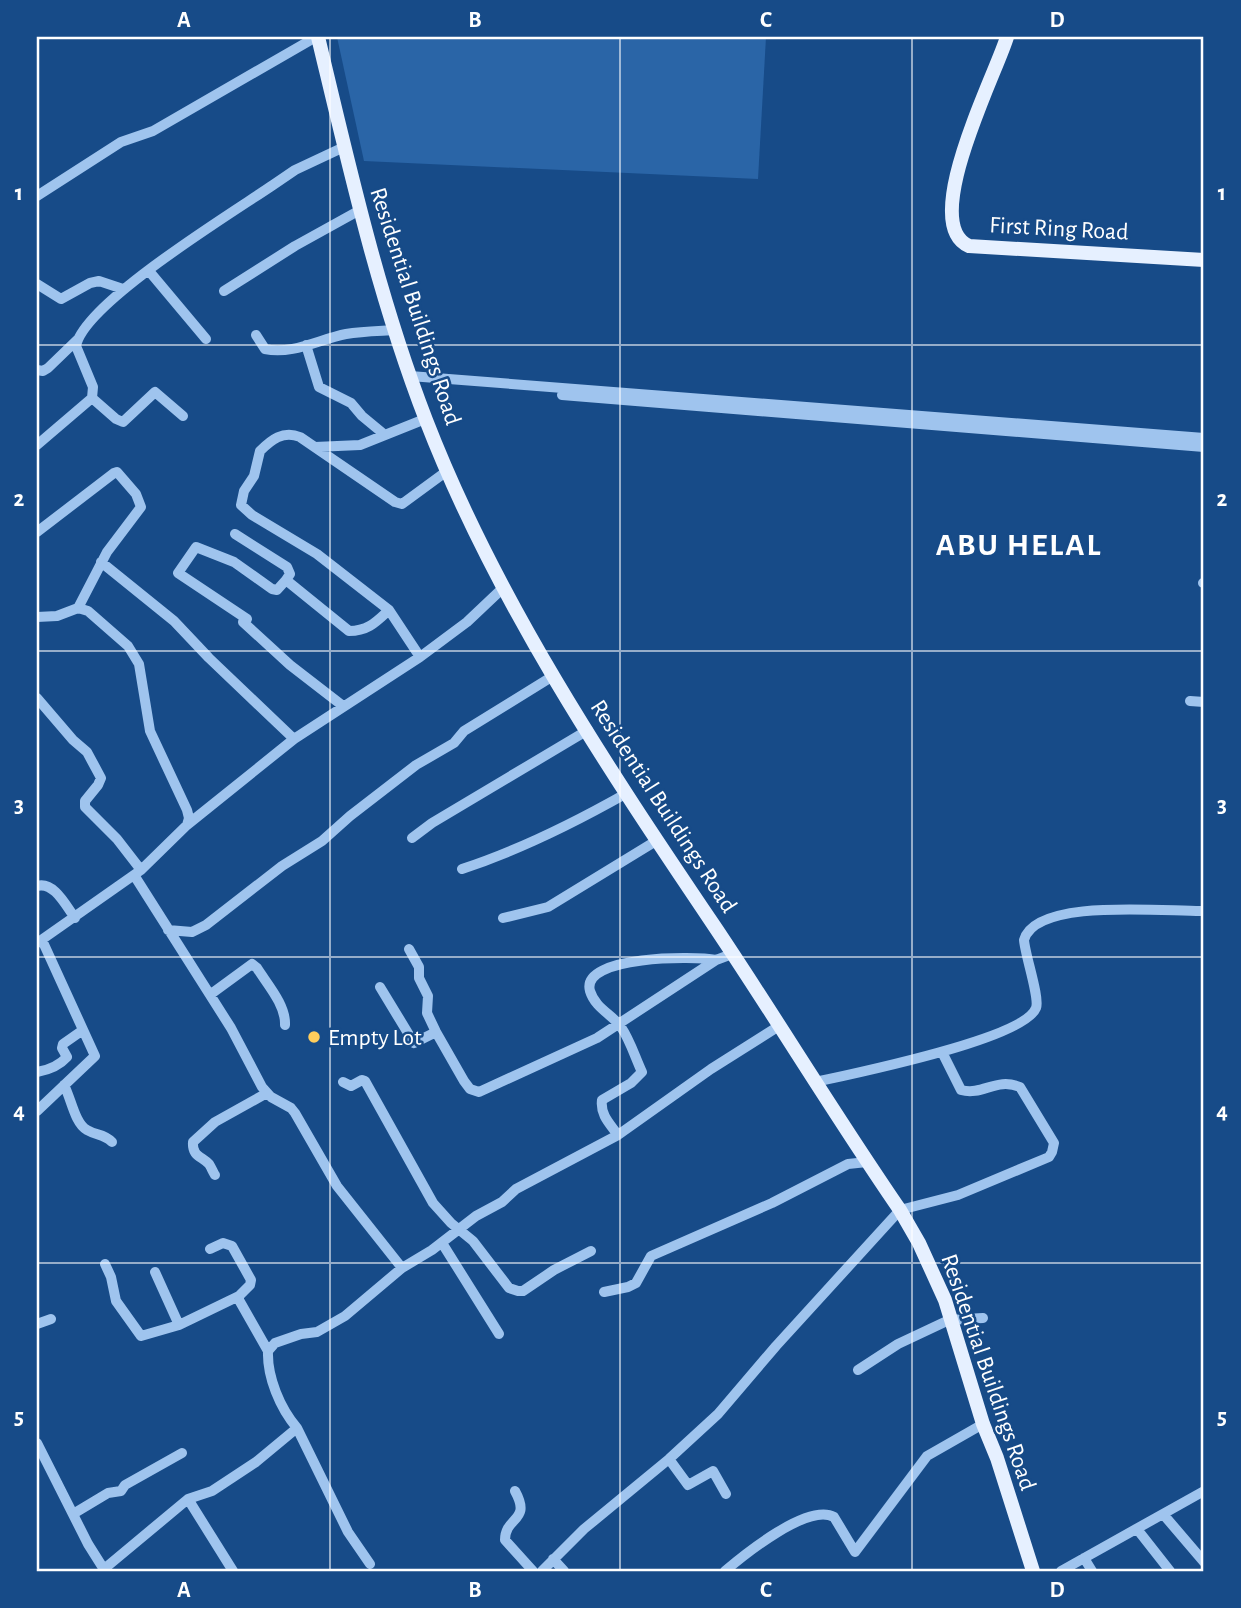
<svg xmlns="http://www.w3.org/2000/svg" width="1241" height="1608" font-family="'Alegreya Sans',sans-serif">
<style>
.green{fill:#2a65a7}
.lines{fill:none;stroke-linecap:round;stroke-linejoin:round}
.minor{stroke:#9fc4ee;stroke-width:10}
.major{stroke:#e6f0ff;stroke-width:14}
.grid{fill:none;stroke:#fff;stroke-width:2;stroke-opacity:0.55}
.poi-dot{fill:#ffcd5c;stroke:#174b88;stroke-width:2.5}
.labels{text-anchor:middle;stroke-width:5;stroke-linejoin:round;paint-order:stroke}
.street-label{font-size:24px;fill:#fff;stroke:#174b88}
.poi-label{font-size:24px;fill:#fff;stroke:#174b88;text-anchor:start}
.district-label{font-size:32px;font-weight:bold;letter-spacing:2px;fill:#fff;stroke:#174b88}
.neatline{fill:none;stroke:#fff;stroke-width:2.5}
.grid-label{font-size:23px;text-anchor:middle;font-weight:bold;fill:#fff}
</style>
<rect width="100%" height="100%" fill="#174b88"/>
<path class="green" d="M337,37H766L758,179L364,161Z"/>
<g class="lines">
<path class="minor" d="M37,196L121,142L153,131L316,37
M149,271L206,339
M37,284L61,299L90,283L99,281L123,289
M224,291L295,246L360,210
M256,335L265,349C292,355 320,339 346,334C362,331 379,331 395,330
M306,345L319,387L351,403L362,416L385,435
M37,370L43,371L48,368L77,340
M410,376L1204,438
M562,395L1204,447
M92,398L116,419L123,422L155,392L183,416
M37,445L92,398L93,387L76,346C84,303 232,213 273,185L295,170L344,147
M315,447L360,445L425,419
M37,532L114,473L117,472L136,494L141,507L107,552L78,608
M235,534L287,567L290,574L286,580
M101,562L174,621L209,658L294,739
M1203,583H1204
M37,617L57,616L78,608L88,611L128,646L139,664L150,731L187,810L189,818L187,825
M420,657L389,610L317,554L252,515L241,505L244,491L254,476L260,451C271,440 283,430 300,437L395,502L402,504L447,471
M37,698L73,740L87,752L101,778L98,785L85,801V807L117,839L141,870
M1190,701L1204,702
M343,706L290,665L243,622L247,619L178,573L196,547L234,562L272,589L277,590L286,580L349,631C368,631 376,622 389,610
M412,838L432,823L588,730
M462,869C520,850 574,823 627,793
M134,875L231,1028L262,1087L271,1097L291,1108L295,1113L337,1186L402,1268
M37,886C54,881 66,906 75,918
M503,918L548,907L656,841
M168,930L192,932L206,925L282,866L322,841L350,816L416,765L454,743L464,731L553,676
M37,943L141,870L187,825L294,739L420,657L467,622L504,587
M409,949L419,967V978L428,996L427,1013L436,1032L464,1081L470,1089L479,1092L597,1038L716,960L732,954
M380,987L414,1043L436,1032
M211,994L252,964L257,968C267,984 286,1005 285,1025
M37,1072C49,1070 59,1066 67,1057L62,1048L63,1044L83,1030
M343,1082L351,1086L362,1080L365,1081L433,1203L451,1223L473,1241L509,1288L518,1291H523L554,1270L591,1251
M815,1082C851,1074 1024,1039 1036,1008C1040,998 1025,955 1024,940C1036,897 1167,912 1204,911
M64,1085C71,1098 75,1124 87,1130C97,1136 103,1133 112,1142
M37,1111L95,1056L42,940
M618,1135C610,1124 600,1115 602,1100L631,1083L642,1072C635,1057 630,1040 621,1027C613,1015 595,1008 590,991C580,955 696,956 716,960
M215,1175C214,1174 210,1165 209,1164C201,1156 192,1156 193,1142L215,1122L267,1093
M442,1243L499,1334
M210,1249L223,1243L232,1246L251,1280L250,1285L239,1296V1300L268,1351
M105,1264L111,1277L116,1301L141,1336L179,1325L239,1296
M155,1272L179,1325
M604,1292L628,1287L636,1283L651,1256L772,1203L848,1164L867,1162
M37,1324L51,1319
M858,1370L898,1344L949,1320L983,1318
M297,1428L348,1532L370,1564
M37,1443L88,1544L105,1571
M669,1459L688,1485L713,1471L726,1494
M515,1491C532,1522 505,1516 505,1540L533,1571
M188,1499L233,1571
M73,1514L108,1493L121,1491L125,1485L182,1453
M1163,1514L1204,1562
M1137,1529L1170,1571
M1084,1558L1092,1571
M553,1559L564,1571
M104,1569L188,1499L212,1491L256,1462L297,1428C280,1408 267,1377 268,1351L275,1343L301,1334L317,1332L345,1316L402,1268L432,1250L476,1216L502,1202L516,1189L618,1135L711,1069L779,1026
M542,1571L584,1529L669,1459L718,1414L776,1346L900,1210L958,1195L1049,1157L1052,1152L1054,1143L1020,1087C996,1077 983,1096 961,1090L942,1052
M725,1571C745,1554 808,1503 834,1517L855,1552L927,1456L983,1424
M1061,1571L1204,1491"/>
<path class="major" d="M318,37C349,166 378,296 426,420C496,601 607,767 715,927C778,1021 836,1117 900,1210L919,1243L945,1300L983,1424L997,1458L1033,1571
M1007,37C996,74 918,224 969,246L1204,260"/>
</g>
<path class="grid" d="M330,37V1571M620,37V1571M912,37V1571M37,345H1204M37,651H1204M37,957H1204M37,1263H1204"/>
<circle class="poi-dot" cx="314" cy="1037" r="7"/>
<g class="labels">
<g class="street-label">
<text transform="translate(1059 228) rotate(3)" y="8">First Ring Road</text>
<text transform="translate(416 306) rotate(72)" y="8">Residential Buildings Road</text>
<text transform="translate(664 806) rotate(57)" y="8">Residential Buildings Road</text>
<text transform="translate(989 1372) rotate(71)" y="8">Residential Buildings Road</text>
</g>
<g class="poi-label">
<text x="328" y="1045">Empty Lot</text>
</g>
<g class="district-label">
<text x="1019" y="555">ABU HELAL</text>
</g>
</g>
<rect width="1241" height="1608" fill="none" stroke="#174b88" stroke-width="77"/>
<rect x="38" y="38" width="1164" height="1532" class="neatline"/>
<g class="grid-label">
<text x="184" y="27">A</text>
<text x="475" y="27">B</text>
<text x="766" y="27">C</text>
<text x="1057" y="27">D</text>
<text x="19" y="200">1</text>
<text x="1222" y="200">1</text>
<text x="19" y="506">2</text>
<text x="1222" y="506">2</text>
<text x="19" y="812">3</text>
<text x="1222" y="812">3</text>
<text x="19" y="1118">4</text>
<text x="1222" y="1118">4</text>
<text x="19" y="1424">5</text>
<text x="1222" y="1424">5</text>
<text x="184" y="1597">A</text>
<text x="475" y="1597">B</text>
<text x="766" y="1597">C</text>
<text x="1057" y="1597">D</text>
</g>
</svg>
